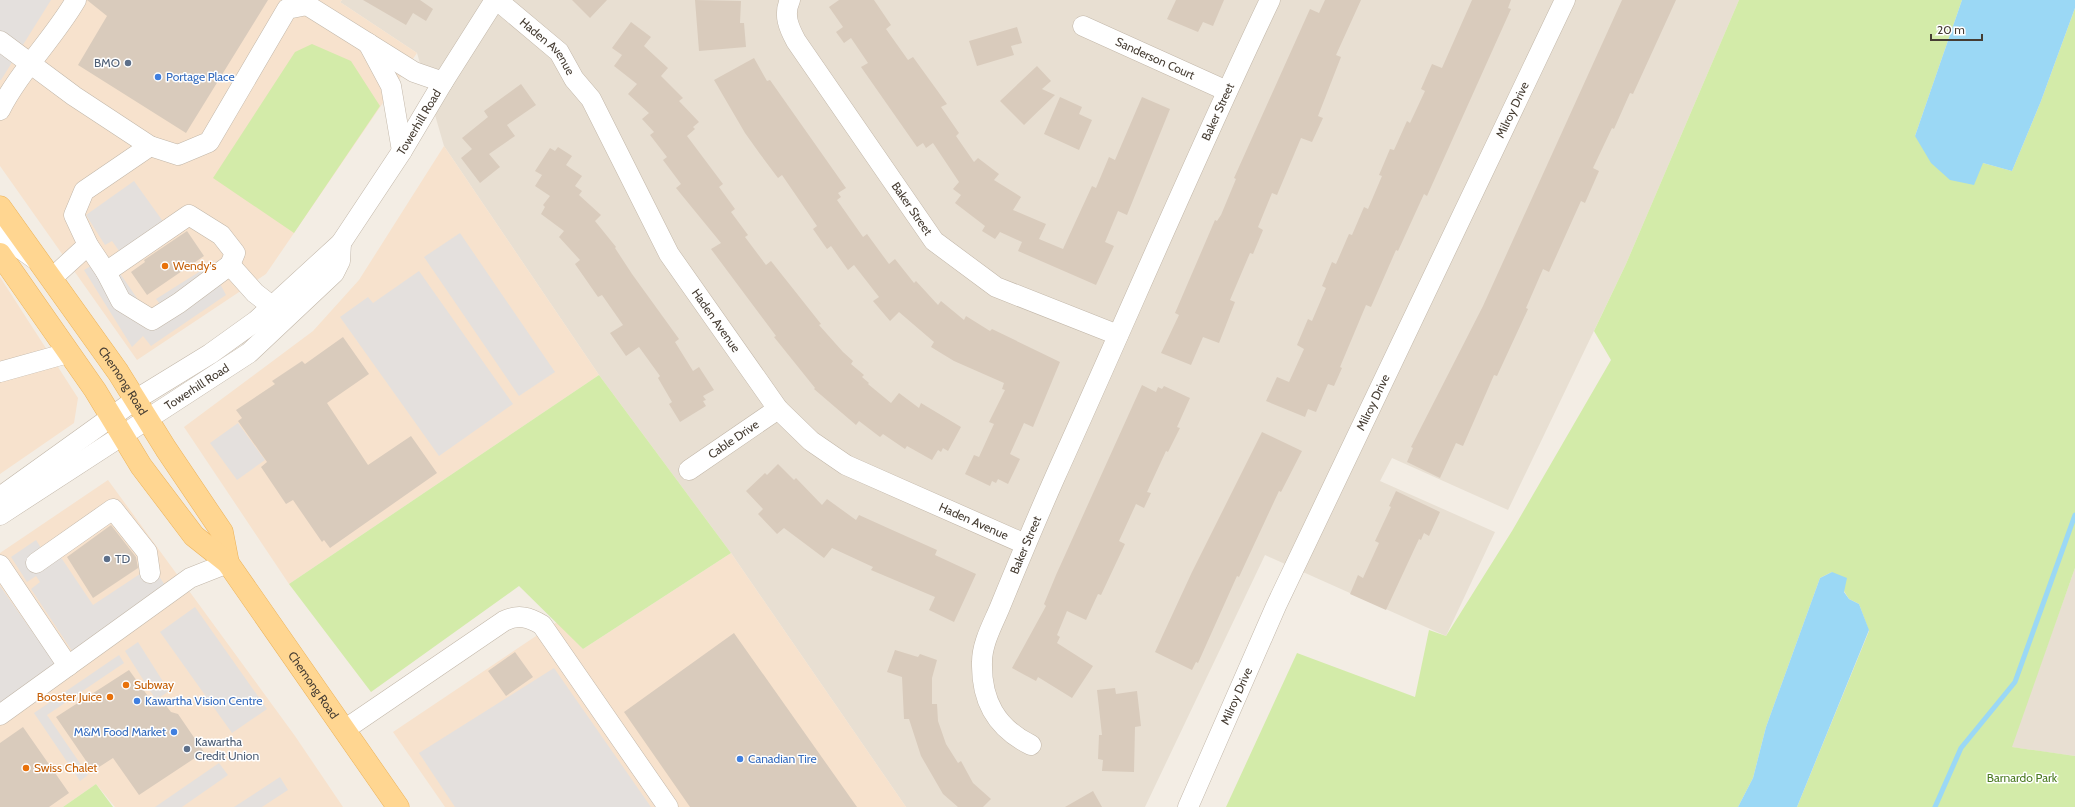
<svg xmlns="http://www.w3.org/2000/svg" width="2075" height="807" font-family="Cabin,sans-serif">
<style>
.residential{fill:#e8dfd2}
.commercial{fill:#f7e2cd}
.green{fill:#d3eba9}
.parking{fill:#e4e0dd}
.water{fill:#9bd8f5}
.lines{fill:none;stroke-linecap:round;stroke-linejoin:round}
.stream{stroke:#9bd8f5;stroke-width:5}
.building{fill:#d9cbbc}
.minor-casing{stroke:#c2b7a9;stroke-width:21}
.major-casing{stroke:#ecb35a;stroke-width:23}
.minor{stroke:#fff;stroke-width:20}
.major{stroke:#ffd691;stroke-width:22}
.service-dot{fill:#5c6f8a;stroke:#fff;stroke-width:1.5}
.shop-dot{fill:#3f7fe0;stroke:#fff;stroke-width:1.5}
.food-dot{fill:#e8710a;stroke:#fff;stroke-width:1.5}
.labels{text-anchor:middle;stroke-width:3;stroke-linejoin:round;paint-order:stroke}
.street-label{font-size:12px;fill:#463d33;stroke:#fff}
.service-label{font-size:12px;fill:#4e5e75;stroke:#fff;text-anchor:start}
.shop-label{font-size:12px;fill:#366cbe;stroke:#fff;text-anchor:start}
.food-label{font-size:12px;fill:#c56008;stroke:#fff;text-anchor:start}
.park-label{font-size:12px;fill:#4c7b23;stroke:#fff}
</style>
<rect width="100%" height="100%" fill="#f3ede4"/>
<path class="residential" d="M342,0H1739L1626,264L1508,510L1392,458L1380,481L1495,532L1446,636L1265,555L1145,807H906L731,553L599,375L444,146L417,53L340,2Z
M2075,568V756L2011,747Z"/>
<path class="commercial" d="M0,0H342L340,2L417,53L266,274L137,360L0,166Z
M444,146L599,375L289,584L184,427L313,331L359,280Z
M0,277L78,398L74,423L0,474Z
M108,480L295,736L343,807H115L96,784L63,807H0V553Z
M731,553L906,807H445L393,732L557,622L583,649Z"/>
<path class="green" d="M1739,0H1962L1915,136L1983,163L2012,171L2041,101L2075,8V568L2012,747L2075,756V807H1797L1869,631L1859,604L1849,599L1832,572L1820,578L1766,727L1753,778L1738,807H1226L1297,653L1415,697L1429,630L1446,636L1512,531L1611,360L1594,331L1626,264Z
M312,44L351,61L380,106L294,233L213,178L295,52Z
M599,375L731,553L583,649L519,586L371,692L289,584Z
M96,784L113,807H63Z"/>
<path class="parking" d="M0,0H51L1,80H0Z
M134,181L167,227L122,255L112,241L105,245L86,215Z
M460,233L555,372L519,396L424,257Z
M108,256L141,304L150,311L163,308L156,299L210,265L226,295L151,346L143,336L132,347L84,270Z
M419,271L513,404L439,456L340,317L368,297L373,303Z
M238,423L265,460L237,480L210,443Z
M36,540L46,556L56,550L93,605L152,566L169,591L74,654L31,589L40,582L36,576L27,582L11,557Z
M0,586L56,665L0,705Z
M195,607L267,709L232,733L160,632Z
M138,642L169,691L156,700L125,651Z
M119,655L124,663L47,715L88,775L80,781L34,713Z
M554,668L651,807H455L419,753Z
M219,763L228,775L182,807H155Z
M280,777L288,790L262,807H234Z"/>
<path class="water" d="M1962,0H2075V8L2041,101L2012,171L1983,163L1974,185L1950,180L1931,163L1915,136Z
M1832,572L1847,578L1844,592L1849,599L1859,604L1869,630L1797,807H1738L1753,778L1766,727L1820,578Z"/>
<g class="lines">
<path class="stream" d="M1935,807L1961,748L2015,682L2075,515"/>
</g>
<path class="building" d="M87,0H268L186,133L78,65L107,16Z
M363,0H420L433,9L426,21L413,13L406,25Z
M572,0H607L590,18Z
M695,0L741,1L740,23H744L746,47L699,51Z
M839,0H874L891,25L886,29L908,60L913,57L947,104L941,107L959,133L956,136L974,162L978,158L999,174L994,180L1021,197L1013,210L1046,224L1039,239L1063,249L1092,186L1096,188L1109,157L1115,160L1142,97L1170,109L1127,215L1118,211L1105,242L1114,246L1096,285L1018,251L1022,242L1000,232L995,239L982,231L985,226L955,203L961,195L953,189L959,182L933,143L926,148L923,143L917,147L861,67L868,63L851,38L844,43L836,32L843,27L829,7Z
M1176,0H1224L1213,26L1203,22L1198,32L1167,19Z
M1325,0H1361L1336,55L1341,57L1318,116L1323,118L1312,142L1301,138L1277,195L1272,193L1258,227L1263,230L1253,254L1250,253L1230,300L1235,302L1219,343L1203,337L1191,365L1161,353L1179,315L1175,313L1215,220L1217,221L1221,215L1236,179L1234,178L1310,9L1319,13Z
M1472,0H1511L1508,8L1511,9L1427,196L1424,194L1398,251L1396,250L1371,307L1366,305L1340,367L1342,368L1334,386L1328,384L1316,412L1308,409L1305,417L1266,401L1277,377L1289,382L1304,349L1297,345L1308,319L1312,321L1326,288L1322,286L1332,262L1336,264L1349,234L1352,235L1364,207L1368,209L1382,176L1379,175L1390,149L1394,150L1407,121L1410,123L1425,91L1421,89L1432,64L1442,68Z
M1622,0H1676L1633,94L1630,93L1614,129L1612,128L1593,168L1599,171L1585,203L1581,201L1549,272L1543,269L1526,308L1528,309L1497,376L1494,375L1463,446L1456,443L1440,478L1407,462L1413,448L1411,447L1483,306Z
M631,22L651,37L644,46L668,68L661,76L683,98L679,101L699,122L693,127L695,129L687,136L723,184L719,187L735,209L731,212L748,235L745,237L766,265L771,261L821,324L819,325L843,352L853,361L851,364L864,375L862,377L869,383L868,384L891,403L899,393L919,408L921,403L961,427L948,451L943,448L941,452L938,450L932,460L907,446L905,449L883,434L880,437L859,421L856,425L814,389L815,388L774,337L776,336L711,249L721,243L676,188L681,184L663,160L667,157L650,135L654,132L642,119L649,113L628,94L637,84L614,66L622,55L612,48Z
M1017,27L1022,43L1011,46L1014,55L977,66L969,41Z
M754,58L767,81L770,80L846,188L838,193L841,197L837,200L863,237L867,234L889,264L895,259L914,283L916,281L938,305L941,301L964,320L966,316L990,331L992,329L1060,362L1033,427L1024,423L1010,454L1020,459L1008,484L998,479L996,483L992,481L990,486L965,474L974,455L979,457L994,424L989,422L1005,390L1002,389L1004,383L954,361L931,347L934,342L899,312L890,321L873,301L879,297L854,265L848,270L831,246L827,249L813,229L817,226L782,175L778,178L760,154L745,133L714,80Z
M1037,66L1051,81L1042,89L1055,95L1024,125L1000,101Z
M521,84L536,105L507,125L515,136L489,154L500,167L480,183L461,158L472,149L462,138L488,117L484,111Z
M1060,97L1082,107L1079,114L1092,120L1079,150L1044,134Z
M558,147L572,156L566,165L582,176L575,186L582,191L579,195L601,215L595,221L616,247L615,248L632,274L679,339L675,342L693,371L699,367L714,390L703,396L706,400L703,401L706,406L680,422L669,404L672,402L658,378L660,376L639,347L626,356L610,333L623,325L602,295L598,297L575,264L580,260L559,237L564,231L541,214L545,207L543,205L550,196L535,186L542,175L535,171L550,148L555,151Z
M187,231L204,256L147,295L131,272L145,262L144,260Z
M343,337L369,374L327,403L368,465L411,436L437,473L330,548L324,540L322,542L293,500L286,504L261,467L267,462L238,421L242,418L236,410L275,384L272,381L302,361L305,364Z
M1142,385L1156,392L1158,387L1162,389L1164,386L1190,398L1177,427L1180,428L1168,452L1166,451L1147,492L1151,493L1144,508L1136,504L1119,541L1125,544L1101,595L1098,594L1086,620L1067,611L1057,635L1060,637L1057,643L1093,666L1072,698L1038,677L1036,681L1012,668L1046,606L1044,604L1056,575Z
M1262,432L1302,451L1281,492L1279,491L1239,577L1237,576L1198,663L1196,662L1192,670L1155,652L1192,572Z
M778,464L794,480L796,478L822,505L827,499L856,520L859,515L890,529L937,550L935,555L976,574L954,622L929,610L935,597L871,570L873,567L832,548L824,558L784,528L777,534L758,514L763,509L746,491L765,473L767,475Z
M1396,491L1440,512L1429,536L1424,533L1421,540L1419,539L1386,610L1350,594L1358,575L1363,578L1379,543L1375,541L1391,507L1389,506Z
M111,525L136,557L138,568L93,598L67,557Z
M734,633L857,807H690L624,712Z
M895,650L918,657L920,654L937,660L932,678V704H937L938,721L946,744L958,763L961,761L973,783L991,799L983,807H958L943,794L921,756L909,719H904L902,677L887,672Z
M515,652L533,677L506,696L488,671Z
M129,670L153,703L161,699L171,712L178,714L204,752L139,795L113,758L93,771L56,717Z
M1115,688L1116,694L1137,691L1141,726L1135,727L1134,772L1102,771L1103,760L1098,759L1099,735H1102L1097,690Z
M23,727L69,793L49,807H0V743Z
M1093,791L1102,807H1065Z"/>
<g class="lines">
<defs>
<g id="minor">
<path id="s1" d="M497,0L559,52L574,79L591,99L669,254L778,409L811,441L846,465L1025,544"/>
<path id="s2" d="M790,0C783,15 789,28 796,41L934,241L996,287L1118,335"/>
<path id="s3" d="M1083,26L1227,91"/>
<path d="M0,41L74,96L150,146L178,155L209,142L287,9L307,5L414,72L443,82"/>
<path d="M368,43L391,86L402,151"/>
<path d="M0,110C19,72 54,38 76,0"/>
<path d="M150,146L84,191L74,215L88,245L106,272L121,301L152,320L179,303L230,265L255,293L273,307"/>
<path d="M0,234L35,259"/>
<path d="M106,272L189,215L221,235L235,253L230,265"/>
<path d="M51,279L88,245"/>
<path d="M0,372L68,353"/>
<path id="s4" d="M689,470L778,409"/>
<path id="s5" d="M0,497L135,400L210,354L256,321L341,243L402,151L443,82L495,0"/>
<path id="s6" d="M0,515L249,353L334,273L340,261L341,243"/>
<path d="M36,563L113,509L147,552L150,573"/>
<path d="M0,565L68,666"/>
<path d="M0,715L190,578L228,563"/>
<path d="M344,730L504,621C518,614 529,617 542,625L668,807"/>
<path id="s7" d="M1031,745C996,728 981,700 982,662C982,643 993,624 1000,607C1018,563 1036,520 1055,477C1127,318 1195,157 1270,0"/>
<path id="s8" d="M1188,807L1276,606L1565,0"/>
</g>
<g id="major">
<path id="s9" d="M0,207L118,372L166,449L222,532L228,563"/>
<path id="s10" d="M0,254L95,390L141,466L194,536L228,563L398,807"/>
</g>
</defs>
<use href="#minor" class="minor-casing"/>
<use href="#major" class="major-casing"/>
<use href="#minor" class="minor"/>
<use href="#major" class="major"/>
</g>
<g class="service-dot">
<circle cx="128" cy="63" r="4"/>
<circle cx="107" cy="559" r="4"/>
<circle cx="187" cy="749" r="4"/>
</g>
<g class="shop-dot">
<circle cx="158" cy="77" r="4"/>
<circle cx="137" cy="701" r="4"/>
<circle cx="174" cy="732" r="4"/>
<circle cx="740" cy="759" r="4"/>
</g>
<g class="food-dot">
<circle cx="165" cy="266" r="4"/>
<circle cx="126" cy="685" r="4"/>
<circle cx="110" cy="697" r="4"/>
<circle cx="26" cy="768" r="4"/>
</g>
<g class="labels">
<g class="street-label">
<text dy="4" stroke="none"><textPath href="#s1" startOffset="69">Haden Avenue</textPath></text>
<text dy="4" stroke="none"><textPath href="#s3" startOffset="79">Sanderson Court</textPath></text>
<text dy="4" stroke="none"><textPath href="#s8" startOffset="769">Milroy Drive</textPath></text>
<text dy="4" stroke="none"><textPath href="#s7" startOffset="702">Baker Street</textPath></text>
<text dy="4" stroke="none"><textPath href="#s5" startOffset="570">Towerhill Road</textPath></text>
<text dy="4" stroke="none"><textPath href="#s2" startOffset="247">Baker Street</textPath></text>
<text dy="4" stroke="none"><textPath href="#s1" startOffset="393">Haden Avenue</textPath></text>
<text dy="4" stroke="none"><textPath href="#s9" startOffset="213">Chemong Road</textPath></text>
<text dy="4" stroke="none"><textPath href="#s6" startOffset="235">Towerhill Road</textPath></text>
<text dy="4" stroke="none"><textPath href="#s8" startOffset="445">Milroy Drive</textPath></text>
<text dy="4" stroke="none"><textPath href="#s4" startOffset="54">Cable Drive</textPath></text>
<text dy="4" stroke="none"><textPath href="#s1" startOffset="729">Haden Avenue</textPath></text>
<text dy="4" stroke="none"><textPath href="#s7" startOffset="228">Baker Street</textPath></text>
<text dy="4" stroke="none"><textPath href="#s10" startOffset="535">Chemong Road</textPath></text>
<text dy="4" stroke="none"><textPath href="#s8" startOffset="121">Milroy Drive</textPath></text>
</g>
<g class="service-label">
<text x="120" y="67" text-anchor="end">BMO</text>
<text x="115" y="563">TD</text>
<text x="195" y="746">Kawartha<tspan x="195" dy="14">Credit Union</tspan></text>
</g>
<g class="shop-label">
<text x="166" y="81">Portage Place</text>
<text x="145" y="705">Kawartha Vision Centre</text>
<text x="166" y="736" text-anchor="end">M&amp;M Food Market</text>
<text x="748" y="763">Canadian Tire</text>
</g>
<g class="food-label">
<text x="173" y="270">Wendy's</text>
<text x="134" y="689">Subway</text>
<text x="102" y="701" text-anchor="end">Booster Juice</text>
<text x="34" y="772">Swiss Chalet</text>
</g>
<g class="park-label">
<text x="2022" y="782">Barnardo Park</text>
</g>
</g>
<path d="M1931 34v6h51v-6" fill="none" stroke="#463d33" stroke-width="2"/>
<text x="1937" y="34" font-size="12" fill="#463d33" stroke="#ffffff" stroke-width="3" paint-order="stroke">20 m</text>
</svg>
